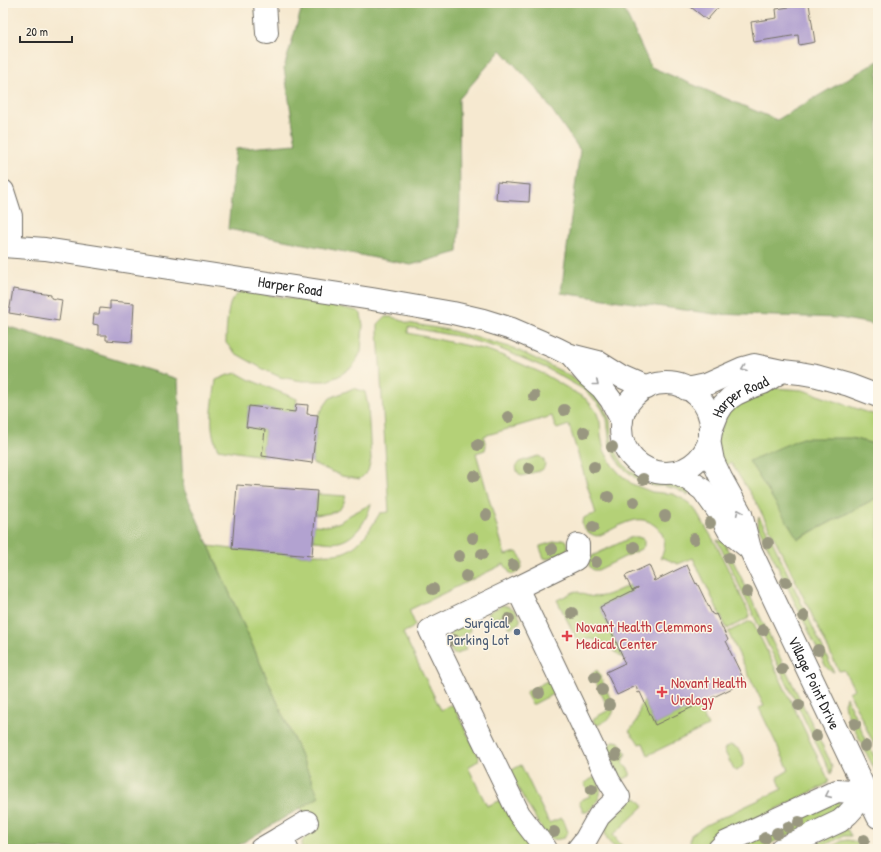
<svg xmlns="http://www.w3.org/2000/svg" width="881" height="852" font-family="'Patrick Hand',sans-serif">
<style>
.green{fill:#b4d177;stroke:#707e51}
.forest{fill:#8fb368;stroke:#5d6f4a}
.building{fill:#b2a2d0}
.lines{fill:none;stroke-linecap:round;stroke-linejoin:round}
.minor-casing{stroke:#726e65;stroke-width:24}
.major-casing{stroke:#726e65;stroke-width:24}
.minor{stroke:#fff;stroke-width:22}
.major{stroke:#fff;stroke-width:22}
.tree{fill:#999780}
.oneway{stroke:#a0a0a0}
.service-dot{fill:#5c6f8a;stroke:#fcf5e5;stroke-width:1.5}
.health-dot{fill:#e0444e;stroke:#fcf5e5;stroke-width:1.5}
.labels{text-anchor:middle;stroke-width:3;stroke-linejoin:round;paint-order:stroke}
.street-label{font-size:15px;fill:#2b2b2b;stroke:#fcf5e5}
.service-label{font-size:15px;fill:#4e5e75;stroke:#fcf5e5;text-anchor:end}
.health-label{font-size:15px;fill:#be3a42;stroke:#fcf5e5;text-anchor:start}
</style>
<rect width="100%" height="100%" fill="#fcf5e5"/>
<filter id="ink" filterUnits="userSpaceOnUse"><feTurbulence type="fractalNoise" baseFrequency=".025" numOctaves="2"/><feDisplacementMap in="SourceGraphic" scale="8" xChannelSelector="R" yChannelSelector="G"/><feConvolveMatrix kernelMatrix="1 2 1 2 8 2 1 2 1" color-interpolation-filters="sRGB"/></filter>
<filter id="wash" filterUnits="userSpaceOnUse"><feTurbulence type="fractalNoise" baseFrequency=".012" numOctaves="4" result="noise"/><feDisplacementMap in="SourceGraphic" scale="16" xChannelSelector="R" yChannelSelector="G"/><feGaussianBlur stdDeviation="0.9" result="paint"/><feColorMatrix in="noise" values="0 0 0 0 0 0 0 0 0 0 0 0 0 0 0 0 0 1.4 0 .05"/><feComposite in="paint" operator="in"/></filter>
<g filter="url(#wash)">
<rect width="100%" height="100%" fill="#f6e9d0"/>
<path class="green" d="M241,291L321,303L358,311L361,314L363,325L361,352L353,366L339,376L326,381H302L280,377L263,369L235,353L226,343C226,334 227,307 232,300C234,297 238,294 241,291Z
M385,317H392L408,323L453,331L513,348L561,371L595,392L610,420L612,442L617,453L622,462L628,469L638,476L649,481L676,485L690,492L688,495L676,489L664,486H654L638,480L621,466L615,456L610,446L607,419L602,409L597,402L583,389L546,368L498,348L461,337L408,327V333L487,350L501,355L544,374L586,399L596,411L600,422L601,435L604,450L612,465L620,474L632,484L652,492L673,494L683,499L690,504L696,511L716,544L750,615L749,618L727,629L693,558L678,564L664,558H660C665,551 666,542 662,534C660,530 657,527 654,525C636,510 614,531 597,536C590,535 579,527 583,519C585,516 592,515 596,514L569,425L557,429L555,426L552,416L484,436C484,441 487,445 485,450L476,453L505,555L517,552C526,561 522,572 511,575L504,564L409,610L415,624C414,629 407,630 403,633L441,710L450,705H452L454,707L479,757L478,761L468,767L487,806L499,801L532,849H301C301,838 307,836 315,831L301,808L319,797L209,546L232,549L312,556V554C321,554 333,555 341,553C360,548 370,529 380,513L389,512L378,331V324Z
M237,373L250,380L297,399L295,412L249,406L246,427L265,430L262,456L218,449C207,427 213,404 216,380L228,375Z
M354,388L365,392L368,406L371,459L368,471L360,479L342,476L312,463L318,415L325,405L330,398Z
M774,388L803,390L878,416V445L851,438L799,539L878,497V753L849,692L854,689L844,670L839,671L784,557L757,504L731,463L722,468L716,439L731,406Z
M538,456C545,458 547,466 542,470L522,476C517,474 514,466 519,462Z
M317,494L346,496C345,499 344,503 342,506C337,514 324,514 315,515Z
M371,504C367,520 356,538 339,542C331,544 321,541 313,541L314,525L327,526L340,522L350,515Z
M759,517L769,534L834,672L829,670L826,667L757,524Z
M632,537H638L643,539L644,541V546L641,549L598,570H593L589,566V560L592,556Z
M564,539L567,541L568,547L566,551L547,559L544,558L540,548V546Z
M717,540L724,542L830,761L832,767L831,774Z
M630,585L633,591L600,607L623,657L622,658L607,644L592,639L577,640L557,600L576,591C598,603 609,594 630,585Z
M502,605C509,606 515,608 518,615C519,616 521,619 520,621C520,624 513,626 510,628L504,615L494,619L491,620L489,617V612Z
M750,621L753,622L829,781L827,784L727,834L708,849H689L692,847L690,843L691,835L706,825L782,789L778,779V777L789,770L759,708L764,706L728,632Z
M466,624L469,625L470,630L469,632L459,637L466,649C463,651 457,655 454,654C452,653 451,650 450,648C447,642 449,636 452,630Z
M597,670L614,706C614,718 607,720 598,725C595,724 594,723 593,720L594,718L609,710L592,674Z
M547,681H549L555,690V693L534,704H532L526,694V692Z
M846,697L878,764V777L845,709L844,703Z
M644,701L655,725L698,704L708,726L648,755L643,743L639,744L636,739L629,731C632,728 635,724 637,720C640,713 638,706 644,701Z
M615,741L619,742L626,753L623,763C626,767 631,771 630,776L624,779L621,778L619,776L609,754L608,751V745Z
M730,745C744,748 750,765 736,771L734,770L724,750L726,747Z
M521,765L549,823L561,818L563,819L568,832L564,838C559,839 554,841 549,837C544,834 541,827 538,822C527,805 518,789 510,771Z
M593,778H595C604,787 601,798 593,806C589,810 588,813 583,812L579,802L581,800L590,796L584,783Z
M634,798L638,799L644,806L613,835L622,846C614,852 605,839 605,830C606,827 608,824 609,821Z
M834,801L839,802L841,808L836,812L759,849H737Z
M847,829L851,836H843L817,849H805L844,830Z
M847,840C855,841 859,842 862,849H826L842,841Z"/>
<path class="forest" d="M308,3H621L651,67L777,120L878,61V325L839,318L714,314L561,293L580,150L537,89L501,50L459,99L460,202L458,252L411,265L228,229L236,149L296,144L284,68L302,7Z
M3,325L178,379L183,487L319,797L232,849H3Z
M802,438H851L878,445V497L798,539L749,461Z"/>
<g id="blocks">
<path class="building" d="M686,3H722L707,20Z
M809,4L815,42L799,45L798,35L754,42L751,22L777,18L776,9Z
M497,182L530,185L529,202L496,200Z
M13,289L51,295V298L62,300L59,321L9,313Z
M110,301L134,303L132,342L106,340V335H98V325L93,324L94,314H99L100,308L110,309Z
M296,404L308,405L307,414L318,415L312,463L262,456L265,430L246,427L249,406L295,412Z
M237,485L317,491L312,556L232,549Z
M649,565L655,579L653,580L654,581L687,565L696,584L697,583L712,614H713L714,615L716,614L728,640L726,641L730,649H729L745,682L655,725L640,692L638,693L636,686L617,695L606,672L625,663L622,658L623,657L600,607L638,588V587L632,590L625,576Z"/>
</g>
</g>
<g filter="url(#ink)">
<use href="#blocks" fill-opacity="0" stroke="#726e65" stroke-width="1"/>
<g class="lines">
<defs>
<g id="minor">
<path d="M265,3L267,33"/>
<path d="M3,191L11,216V246"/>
<path id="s1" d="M709,440L713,461L721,478L741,514L750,549L878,817"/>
<path d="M674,473L689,480L703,490L718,511L730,533L750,549"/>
<path d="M517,588L576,559L578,554V545"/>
<path d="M280,838L307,822"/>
<path d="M261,849L280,838L287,849"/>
<path d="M546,849L519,814L430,630L517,588L609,781L619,797L599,816L586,839L578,849"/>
<path d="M719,849L725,843L837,791L867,793"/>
<path d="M781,849L840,821L848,814L867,793"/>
</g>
<g id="major">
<path id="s2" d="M3,246L45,249L372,299L453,313L483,320L512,329L556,348L570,355L598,362L622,377L647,388"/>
<path d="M570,355L587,375L602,388L611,400L622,421"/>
<circle cx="666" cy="428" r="45"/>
<path d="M686,389L705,385L743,368L754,365L782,371L800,373L817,376L849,385L878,396"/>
<path id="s3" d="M710,433L718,413L723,405L730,398L736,394L749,388L763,383L782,371"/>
</g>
</defs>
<use href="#minor" class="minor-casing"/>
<use href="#major" class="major-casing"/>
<use href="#minor" class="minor"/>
<use href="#major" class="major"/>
</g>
<g class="tree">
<circle cx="534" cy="396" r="6"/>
<circle cx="564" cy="410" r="6"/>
<circle cx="508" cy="417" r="6"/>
<circle cx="584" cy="432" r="6"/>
<circle cx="478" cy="445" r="6"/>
<circle cx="612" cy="447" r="6"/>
<circle cx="594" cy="467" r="6"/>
<circle cx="529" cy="468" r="6"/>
<circle cx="474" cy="476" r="6"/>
<circle cx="643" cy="479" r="6"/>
<circle cx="608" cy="497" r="6"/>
<circle cx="634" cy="502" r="6"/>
<circle cx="486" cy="515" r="6"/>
<circle cx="665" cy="516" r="6"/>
<circle cx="710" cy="523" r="6"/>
<circle cx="593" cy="527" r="6"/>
<circle cx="473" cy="538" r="6"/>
<circle cx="694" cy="539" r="6"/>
<circle cx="768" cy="543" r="6"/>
<circle cx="634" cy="547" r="6"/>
<circle cx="552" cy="549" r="6"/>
<circle cx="482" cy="554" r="6"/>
<circle cx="459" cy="556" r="6"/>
<circle cx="729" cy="558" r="6"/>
<circle cx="596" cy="562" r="6"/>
<circle cx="513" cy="565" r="6"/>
<circle cx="466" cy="576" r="6"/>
<circle cx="786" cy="582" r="6"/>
<circle cx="433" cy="589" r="6"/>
<circle cx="747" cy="592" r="6"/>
<circle cx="572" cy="613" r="6"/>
<circle cx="804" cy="616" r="6"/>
<circle cx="509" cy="619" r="6"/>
<circle cx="763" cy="630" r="6"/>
<circle cx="454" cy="640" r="6"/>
<circle cx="818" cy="650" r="6"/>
<circle cx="782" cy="669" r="6"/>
<circle cx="595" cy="677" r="6"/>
<circle cx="602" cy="690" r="6"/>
<circle cx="539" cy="693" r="6"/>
<circle cx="609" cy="705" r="6"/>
<circle cx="799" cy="705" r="6"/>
<circle cx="855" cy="724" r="6"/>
<circle cx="816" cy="736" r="6"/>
<circle cx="865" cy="746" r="6"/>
<circle cx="616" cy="755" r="6"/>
<circle cx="592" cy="789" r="6"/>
<circle cx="799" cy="822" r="6"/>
<circle cx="788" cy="827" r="6"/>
<circle cx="554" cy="832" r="6"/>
<circle cx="777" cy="833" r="6"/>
<circle cx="765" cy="838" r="6"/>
<circle cx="864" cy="840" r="6"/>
</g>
<defs><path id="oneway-chevron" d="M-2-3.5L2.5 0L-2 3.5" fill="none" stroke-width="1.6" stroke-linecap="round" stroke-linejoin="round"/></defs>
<g class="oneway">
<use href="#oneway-chevron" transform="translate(744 368) rotate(160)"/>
<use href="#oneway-chevron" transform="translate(596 383) rotate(39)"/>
<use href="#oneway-chevron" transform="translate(739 512) rotate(-114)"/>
<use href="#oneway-chevron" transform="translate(828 795) rotate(156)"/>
</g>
</g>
<circle class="service-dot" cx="517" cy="632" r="4"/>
<g class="health-dot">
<path d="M565 630h4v4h4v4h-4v4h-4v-4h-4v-4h4z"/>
<path d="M660 686h4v4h4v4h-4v4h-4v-4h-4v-4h4z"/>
</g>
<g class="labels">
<g class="street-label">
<text dy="5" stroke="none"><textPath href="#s2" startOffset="290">Harper Road</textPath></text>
<text dy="5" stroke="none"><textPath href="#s3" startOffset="50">Harper Road</textPath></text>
<text dy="5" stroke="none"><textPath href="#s1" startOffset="266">Village Point Drive</textPath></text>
</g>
<g class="service-label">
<text x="509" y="628">Surgical<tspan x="509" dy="17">Parking Lot</tspan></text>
</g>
<g class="health-label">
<text x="576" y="632">Novant Health Clemmons<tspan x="576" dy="17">Medical Center</tspan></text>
<text x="671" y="688">Novant Health<tspan x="671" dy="17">Urology</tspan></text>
</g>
</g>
<rect width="881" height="852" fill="none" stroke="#fcf5e5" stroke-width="16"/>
<path d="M20 36v6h52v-6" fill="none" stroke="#2b2b2b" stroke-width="2"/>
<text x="26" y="36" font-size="12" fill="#2b2b2b" stroke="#fcf5e5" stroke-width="3" paint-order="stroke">20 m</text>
</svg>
